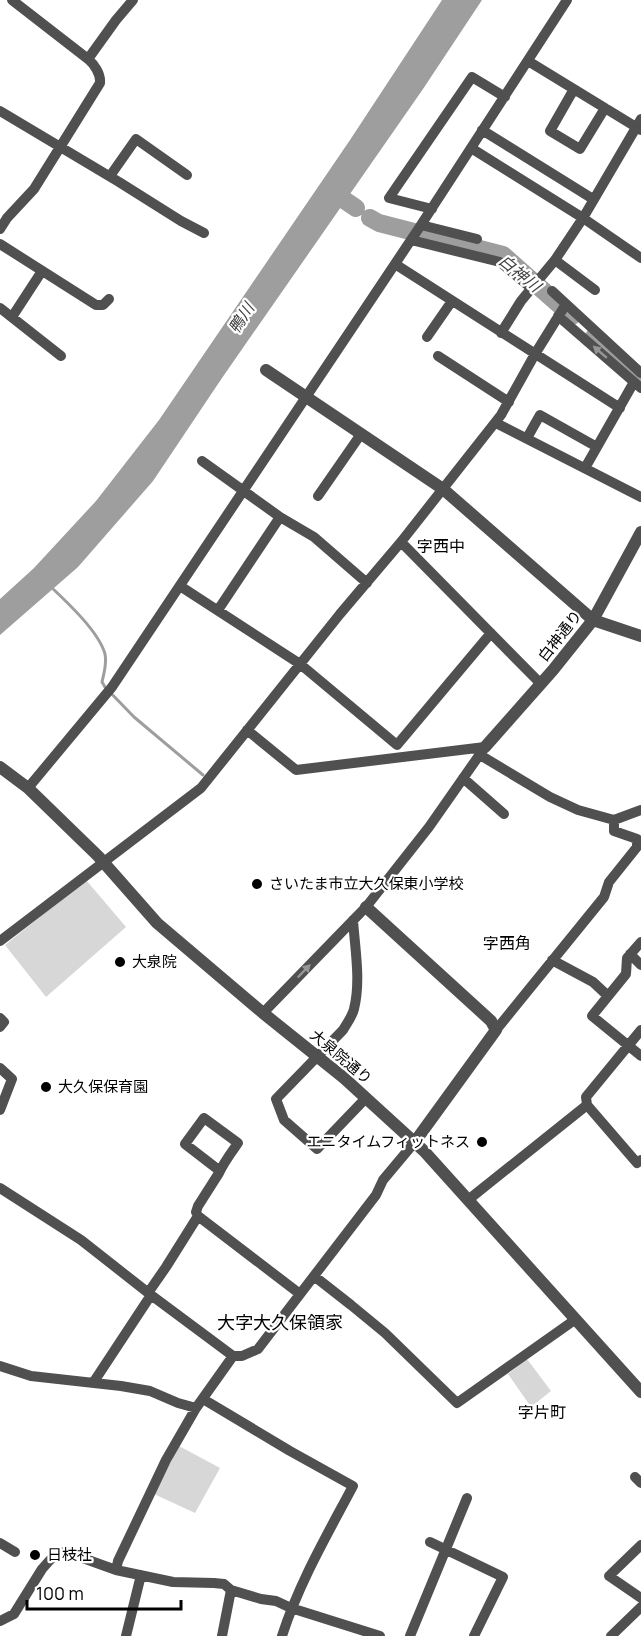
<svg xmlns="http://www.w3.org/2000/svg" width="641" height="1636" font-family="Manrope,'Noto Sans JP',sans-serif">
<style>
.green{fill:#d7d7d7}
.water{fill:#9e9e9e}
.lines{fill:none;stroke-linecap:round;stroke-linejoin:round}
.stream{stroke:#9e9e9e;stroke-width:3}
.river{stroke:#9e9e9e;stroke-width:18}
.minor{stroke:#505050;stroke-width:10}
.tertiary{stroke:#505050;stroke-width:12}
.oneway{fill:#969696}
.poi-dot{fill:#000;stroke:#fff;stroke-width:2}
.labels{text-anchor:middle;stroke-width:4.5;stroke-linejoin:round;paint-order:stroke}
.street-label{font-size:15px;fill:#000;stroke:#fff}
.poi-label{font-size:15px;fill:#000;stroke:#fff;text-anchor:start}
.water-label{font-size:16px;font-style:italic;fill:#3f3f3f;stroke:#fff}
.neighbourhood-label{font-size:16px;fill:#000;stroke:#fff}
.quarter-label{font-size:18px;fill:#000;stroke:#fff}
</style>
<rect width="100%" height="100%" fill="#fff"/>
<path class="green" d="M86,880L126,927L46,997L5,945Z
M527,1359L551,1391L531,1407L508,1374Z
M179,1446L220,1468L195,1513L154,1494Z"/>
<path class="water" d="M442,0H482L423,89L222,378L153,481L78,567L0,635V599L34,568L96,501L159,420L350,140Z"/>
<g class="lines">
<path class="stream" d="M51,587C68,603 99,632 105,654C107,664 104,673 102,682L105,687L134,717L203,775"/>
<path class="river" d="M331,191L356,208
M370,218L379,223L503,255L572,316
M594,337L641,381"/>
<path class="minor" d="M12,0L88,59
M528,61L641,130
M574,89L550,131L580,149L605,108
M0,111L119,182L181,221L204,233
M482,130L593,199
M471,148L583,218L641,258
M110,176L136,139L187,175
M432,209L389,198L472,77L505,97
M421,225L477,239
M0,229L7,218L34,189L100,83C101,74 94,64 88,59L116,20L133,0
M411,240L500,262L531,288
M0,244L96,305H103L109,299
M555,260L595,290
M395,264L620,408
M552,291L641,373
M0,308L61,356
M558,316L641,388
M12,317L42,271
M501,333L521,301L555,260L583,218L641,119
M427,337L452,301
M438,356L509,402
M496,423L641,497
M527,438L540,415L597,447
M202,461L280,517L218,610
M585,468L634,382
M318,496L361,434
M280,517L314,537L367,583
M401,542L541,684
M180,586L300,664L397,745L491,633
M247,730L296,770L485,747
M480,755L550,797L578,810L614,820L641,810
M463,778L504,814
M28,788L112,687L419,228L567,0
M353,920C355,949 361,981 354,1009C352,1017 347,1023 343,1030L276,1099L284,1120L317,1149L366,1098
M0,941L201,788L340,614L401,542L501,415L535,354L566,304
M641,942L627,958L626,974L592,1016L641,1056
M630,954L641,965
M552,960L593,982L608,996
M263,1013L366,907L429,827L485,747
M0,1018L4,1022L0,1027
M496,1030L604,897L609,882L637,847V839L614,831V820
M0,1068L12,1079L0,1110
M587,1105L586,1097L641,1030
M220,1171L185,1144L204,1118L238,1143C231,1153 224,1162 219,1173L198,1206L196,1212L198,1216L300,1294
M0,1188L81,1240L151,1295L233,1356
M468,1200L587,1105L637,1163L641,1160
M314,1276L351,1305L385,1333L457,1403L576,1319
M148,1293L166,1267L198,1216
M0,1366L31,1376L121,1386L150,1391L178,1403L196,1408
M93,1383L151,1295
M203,1399L290,1451L353,1486C327,1535 299,1583 282,1636
M635,1477L641,1483
M430,1542L503,1577L474,1636
M0,1543L15,1552
M641,1545L609,1576L641,1598
M116,1570L118,1561L166,1460L196,1408L233,1356H242L258,1349L376,1195L383,1180L414,1143
M0,1621L14,1614L42,1569L50,1560L57,1554L66,1552L116,1570L173,1582L214,1583L224,1584L231,1590
M126,1636L141,1575
M222,1636L231,1590L261,1599L276,1601L291,1608L380,1636
M410,1636L467,1498
M611,1636L641,1607"/>
<path class="tertiary" d="M266,370L443,489L593,620L641,636
M485,747L553,670L593,620L641,532
M0,767L28,788L98,856L157,923L263,1013L344,1078L424,1151L641,1392
M366,907L491,1021L496,1030L414,1143"/>
</g>
<defs><path id="oneway-solid" d="M-6-.8H1V-3.2L6.5 0L1 3.2V.8H-6Z" transform="scale(1.5)"/></defs>
<g class="oneway">
<use href="#oneway-solid" transform="translate(600 352) rotate(-139)"/>
<use href="#oneway-solid" transform="translate(304 971) rotate(-46)"/>
</g>
<g class="poi-dot">
<circle cx="257" cy="884" r="6"/>
<circle cx="120" cy="962" r="6"/>
<circle cx="46" cy="1087" r="6"/>
<circle cx="482" cy="1142" r="6"/>
<circle cx="35" cy="1555" r="6"/>
</g>
<g class="labels">
<g class="street-label">
<text transform="translate(560 636) rotate(-52)" y="5">白神通り</text>
<text transform="translate(341 1057) rotate(40)" y="5">大泉院通り</text>
</g>
<g class="poi-label">
<text x="269" y="889">さいたま市立大久保東小学校</text>
<text x="132" y="967">大泉院</text>
<text x="58" y="1092">大久保保育園</text>
<text x="470" y="1147" text-anchor="end">エニタイムフィットネス</text>
<text x="47" y="1560">日枝社</text>
</g>
<g class="water-label">
<text transform="translate(520 273) rotate(39)" y="6">白神川</text>
<text transform="translate(241 318) rotate(-57)" y="6">鴨川</text>
</g>
<g class="neighbourhood-label">
<text x="441" y="552">字西中</text>
<text x="507" y="949">字西角</text>
<text x="542" y="1418">字片町</text>
</g>
<g class="quarter-label">
<text x="280" y="1329">大字大久保領家</text>
</g>
</g>
<path d="M27 1600v9h154v-9" fill="none" stroke="#000000" stroke-width="3"/>
<text x="36" y="1600" font-size="18" fill="#000000" stroke="#ffffff" stroke-width="4.5" paint-order="stroke">100 m</text>
</svg>
